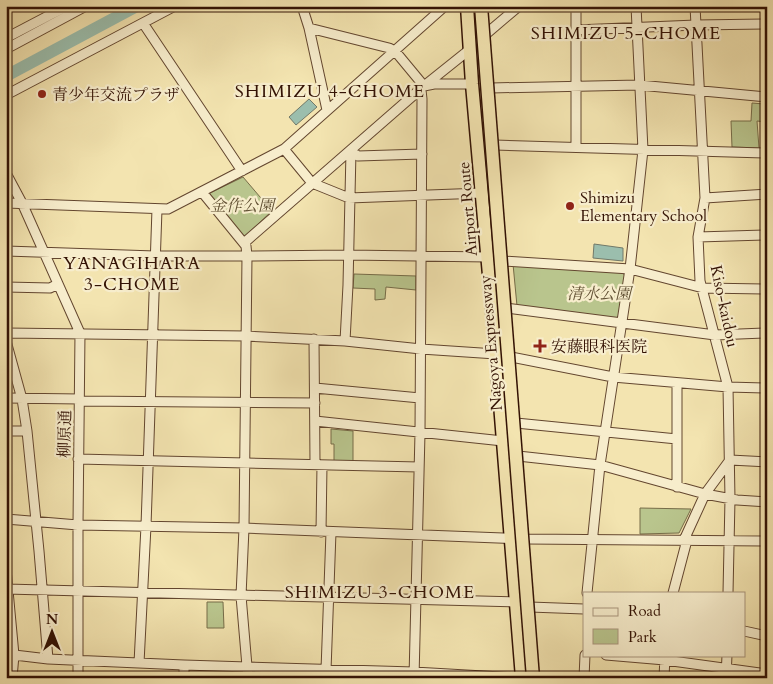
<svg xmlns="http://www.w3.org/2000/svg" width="773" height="684" font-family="Cardo,'Noto Serif JP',serif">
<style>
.green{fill:#b9c58d;stroke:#766c48}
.water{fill:#9bbead;stroke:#717969}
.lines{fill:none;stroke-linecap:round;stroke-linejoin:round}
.river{stroke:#9bbead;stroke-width:12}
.minor-casing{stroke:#63462f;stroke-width:11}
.highway-casing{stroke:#331204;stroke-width:15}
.minor{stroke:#f7edcc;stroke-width:9}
.highway{stroke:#f3e4b0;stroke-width:12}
.highway-bridge-casing{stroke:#331204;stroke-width:15;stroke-linecap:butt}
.highway-bridge{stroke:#f3e4b0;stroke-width:12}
.poi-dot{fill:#8f2418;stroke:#f7edcc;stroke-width:2}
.labels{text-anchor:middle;stroke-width:4.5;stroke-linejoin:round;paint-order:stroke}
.poi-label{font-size:16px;fill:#331204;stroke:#f7edcc;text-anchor:start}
.park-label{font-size:16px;font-style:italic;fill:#625134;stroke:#f7edcc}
.street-label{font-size:16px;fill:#331204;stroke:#f7edcc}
.neighbourhood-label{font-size:18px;letter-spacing:1px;fill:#331204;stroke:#f7edcc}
</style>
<rect width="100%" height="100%" fill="#f3e4b0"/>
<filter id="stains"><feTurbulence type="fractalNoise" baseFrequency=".004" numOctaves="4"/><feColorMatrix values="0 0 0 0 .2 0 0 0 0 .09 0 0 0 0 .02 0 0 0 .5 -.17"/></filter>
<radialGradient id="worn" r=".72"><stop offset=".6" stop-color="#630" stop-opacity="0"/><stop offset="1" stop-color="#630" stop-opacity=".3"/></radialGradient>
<path class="green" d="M752,103L764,104L766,122L757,121L759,148L732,147L731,121H751Z
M243,177L272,211L244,237L208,194Z
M513,264L622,272L626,277L620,317L616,319L517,306Z
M354,274L416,276V290L386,287L385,299L375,300V289L353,288Z
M331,429L353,431V462H334V444H331Z
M640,508L691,509L679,533L640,534Z
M207,602H223L224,628H207Z"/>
<path class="water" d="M309,99L317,107L296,125L289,117Z
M594,244L623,248V261L593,258Z"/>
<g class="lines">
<path class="river" d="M6,76L137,6"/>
<defs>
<path id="minor" d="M302,6L309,28L327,110
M576,6V147
M695,6L705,198L698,237L700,281L728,387L730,499L728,593
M143,23L242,171
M309,28L389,48L395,51L424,86L469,50
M576,30L696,25L767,24
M486,34L519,6
M6,38L67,6
M6,49L86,6
M491,88L639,85L767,97
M6,95L175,6
M495,145L767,153
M284,149L312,183L349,198L482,193
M351,151L358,156L422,154
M6,173L22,203L80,333L78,525V678
M202,192L246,246L247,256L244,528L241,596L248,678
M705,198L767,194
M6,203L168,209L284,149L445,6
M698,237L767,235
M244,243L424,86L434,84H472
M6,251L155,256H247L348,255L488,257
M503,261L630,269L703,288L767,289
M6,287L50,288L58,284
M506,308L715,335L767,333
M6,333L246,336L345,341L421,349L496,354L613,377L728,387L767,388
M314,339L315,463
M6,341L22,399L27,431L39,551L48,659
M345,341L348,285L351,151
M677,383V487
M315,388L420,398
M6,398L80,399
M80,401L315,403
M315,421L503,441
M516,423L677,439
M6,431H27
M518,456L600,465L705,494L737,500L767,502
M78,459L419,467
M730,460L767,462
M6,519L78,525L244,528L526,539L767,541
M321,532L322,465
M684,540L705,494L730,460
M6,569L14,655L12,678
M6,589L515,602
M587,593L600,465L630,269L643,150L636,6
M673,593L687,540
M530,607L584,609
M744,631L767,636
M6,654L48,659L184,665L414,672L519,678
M606,655L665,660L767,674
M139,663L146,526L157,209
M326,670L331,532
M184,678V665
M414,678L420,433L422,99L421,90
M584,678L585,655
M664,678L665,656
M726,678L727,655"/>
<path id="highway" d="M467,6L472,84L496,354L522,678"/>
</defs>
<use href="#minor" class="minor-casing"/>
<use href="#highway" class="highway-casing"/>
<use href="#minor" class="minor"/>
<use href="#highway" class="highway"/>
<defs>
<path id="highway-bridge" d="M481,6L533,678"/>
</defs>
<use href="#highway-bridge" class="highway-bridge-casing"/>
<use href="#highway-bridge" class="highway-bridge"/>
</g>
<g class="poi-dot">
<circle cx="42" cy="94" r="5"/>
<circle cx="570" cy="206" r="5"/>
<path d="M537.5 338.5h5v5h5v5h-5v5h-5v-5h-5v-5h5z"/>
</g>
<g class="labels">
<g class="poi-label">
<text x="52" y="100">青少年交流プラザ</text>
<text x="580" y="203">Shimizu<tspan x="580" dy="18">Elementary School</tspan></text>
<text x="551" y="352">安藤眼科医院</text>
</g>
<g class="park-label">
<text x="242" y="211">金作公園</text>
<text x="599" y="299">清水公園</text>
</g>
<g class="street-label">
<text transform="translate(467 209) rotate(-95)" y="6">Airport Route</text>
<text transform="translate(725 306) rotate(78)" y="6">Kiso-kaidou</text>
<text transform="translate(490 343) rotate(-95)" y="6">Nagoya Expressway</text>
<text transform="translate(64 434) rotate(-89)" y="6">柳原通</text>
</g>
<g class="neighbourhood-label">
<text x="626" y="39">SHIMIZU 5-CHOME</text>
<text x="330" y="97">SHIMIZU 4-CHOME</text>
<text x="132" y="269">YANAGIHARA<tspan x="132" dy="21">3-CHOME</tspan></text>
<text x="380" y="598">SHIMIZU 3-CHOME</text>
</g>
</g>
<rect width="773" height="684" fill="none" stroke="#f3e4b0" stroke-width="25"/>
<rect x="8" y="8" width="758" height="669" fill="none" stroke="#331204" stroke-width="2.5"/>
<rect x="12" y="12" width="748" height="659" fill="none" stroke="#331204"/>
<rect x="583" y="592" width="162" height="65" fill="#f7edcc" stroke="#a9957c"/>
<rect x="593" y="608" width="25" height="8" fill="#f7edcc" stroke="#a9957c"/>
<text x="628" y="616" font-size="15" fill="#331204">Road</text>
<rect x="593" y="629" width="25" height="15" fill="#b9c58d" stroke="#a9957c"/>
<text x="628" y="642" font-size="15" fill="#331204">Park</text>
<g transform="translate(52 632)" stroke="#f7edcc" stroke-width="4" paint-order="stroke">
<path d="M0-4L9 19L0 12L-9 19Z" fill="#331204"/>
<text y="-8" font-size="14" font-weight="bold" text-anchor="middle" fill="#331204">N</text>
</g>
<rect width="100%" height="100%" filter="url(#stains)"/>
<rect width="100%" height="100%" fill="url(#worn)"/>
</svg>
